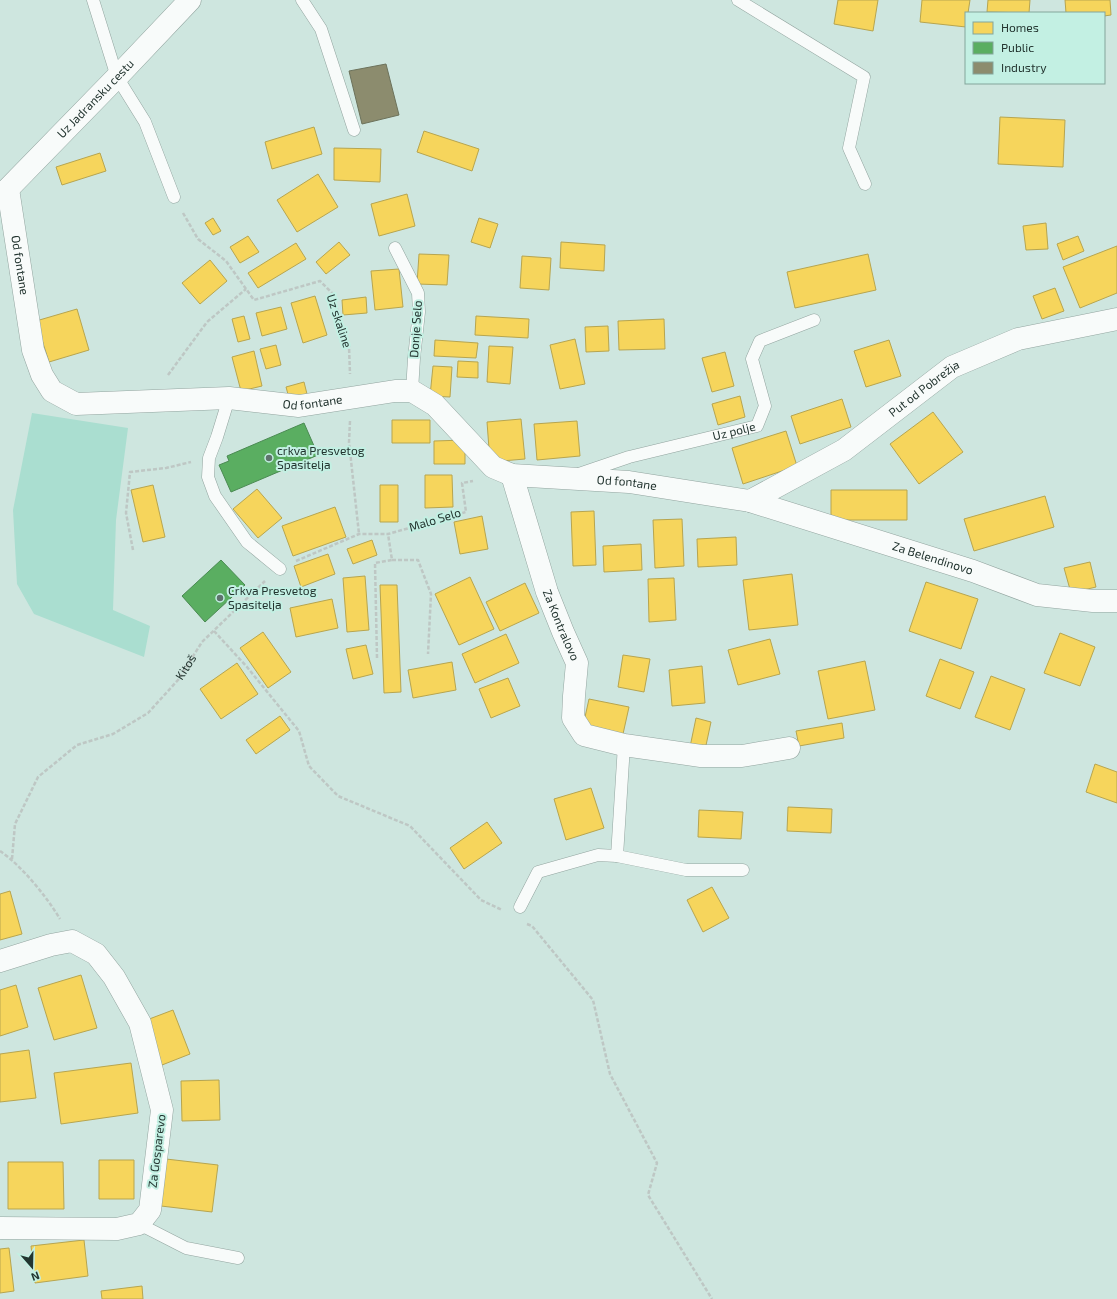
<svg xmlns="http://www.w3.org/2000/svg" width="1117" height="1299" font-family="'Exo 2',sans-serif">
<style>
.green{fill:#aaded0}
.homes{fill:#f6d55c;stroke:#b7a54f}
.public{fill:#5aae61;stroke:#4a8a52}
.industry{fill:#8c8c6e;stroke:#6c725b}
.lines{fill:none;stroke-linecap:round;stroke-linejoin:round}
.service-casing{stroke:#92a49f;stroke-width:13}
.minor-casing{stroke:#92a49f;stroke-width:23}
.secondary-casing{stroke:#92a49f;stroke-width:23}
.path{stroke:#bec7c4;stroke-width:2.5;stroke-dasharray:4 2;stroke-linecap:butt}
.service{stroke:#f8fbfa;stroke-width:12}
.minor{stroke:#f8fbfa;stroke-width:22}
.secondary{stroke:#f8fbfa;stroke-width:22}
.poi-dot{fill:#5f736d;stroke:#c3f0e3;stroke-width:1.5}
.labels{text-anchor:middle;stroke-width:4;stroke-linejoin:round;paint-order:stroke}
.street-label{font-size:12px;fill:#233530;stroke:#c3f0e3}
.poi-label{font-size:12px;fill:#233530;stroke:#c3f0e3;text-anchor:start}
</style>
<rect width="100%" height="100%" fill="#cee6df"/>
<path class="green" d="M32,413L128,428L116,520L113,610L150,626L144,657L34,614L17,584L13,510Z"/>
<path class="homes" d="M838,0H878L873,31L834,24Z
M922,0H970L968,13H966V27L920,22Z
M988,0H1030L1029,13L987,12Z
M1065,0H1110L1111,15L1104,16V13H1066Z
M1000,117L1065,120L1063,167L998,164Z
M314,127L322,154L272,169L265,142Z
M424,131L479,149L472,171L417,152Z
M334,148L381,149L380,182L334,180Z
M100,153L106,171L62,185L56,167Z
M318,174L338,207L297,232L277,200Z
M407,194L415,226L379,236L371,204Z
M213,218L221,231L213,235L205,223Z
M479,218L498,224L490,248L471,242Z
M1046,223L1048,249L1026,250L1023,226Z
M248,236L259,252L240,263L230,247Z
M1078,236L1084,251L1063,260L1057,244Z
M339,242L350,255L326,274L316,262Z
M561,242L605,245L604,271L560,268Z
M296,243L306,259L258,288L248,273Z
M1117,246V293L1080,308L1063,267Z
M419,254L449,255L447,285L417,284Z
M868,254L876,290L795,308L787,272Z
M522,256L551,258L549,290L520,288Z
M210,260L227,281L200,304L182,283Z
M399,269L403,307L375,310L371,271Z
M1055,288L1064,311L1042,319L1033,296Z
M315,296L327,335L303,343L291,303Z
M366,297L367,313L343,315L342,300Z
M281,307L287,329L262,336L256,313Z
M77,309L89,350L49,362L36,321Z
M244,316L250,339L238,342L232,319Z
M476,316L529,319L528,338L475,335Z
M664,319L665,349L619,350L618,321Z
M608,326L609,351L586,352L585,327Z
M575,339L585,384L560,389L550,345Z
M435,340L478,343L476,358L434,356Z
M889,340L901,376L866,387L854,351Z
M276,345L281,365L266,369L260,349Z
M489,346L513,347L510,384L487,382Z
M254,351L262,386L241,391L232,357Z
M725,352L734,386L712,392L702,358Z
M458,361L478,362V378L457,377Z
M433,366L452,367L450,397L430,396Z
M304,382L307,394L289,398L286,387Z
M740,396L745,417L718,425L712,404Z
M842,399L851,427L800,444L791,416Z
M933,412L963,452L919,484L890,444Z
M521,419L525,459L490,462L487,422Z
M392,420H430V443H392Z
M577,421L580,456L537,460L534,424Z
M786,431L797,466L743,484L732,448Z
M465,440V464H434V441Z
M425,475H452L453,507L425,508Z
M153,485L165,537L143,542L131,490Z
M380,485H398V522H380Z
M257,489L282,518L258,538L233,509Z
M831,490H907V520H831Z
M1045,496L1054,527L974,551L964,519Z
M335,507L346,537L293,556L282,526Z
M594,511L596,565L573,566L571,512Z
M482,516L488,549L460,554L454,522Z
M682,519L684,566L655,568L653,520Z
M736,537L737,565L698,567L697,539Z
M372,540L377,555L353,564L347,549Z
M641,544L642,570L604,572L603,546Z
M328,554L335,574L301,587L294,566Z
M1090,562L1096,587L1071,593L1064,568Z
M792,574L798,625L749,630L743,580Z
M365,576L369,630L347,632L343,578Z
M470,577L494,629L459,645L435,594Z
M674,578L676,620L649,622L648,579Z
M926,582L978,599L961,649L909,631Z
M525,583L539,613L500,631L486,602Z
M380,585H397L401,692L384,693Z
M332,599L338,628L296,637L290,608Z
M263,632L291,672L268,688L240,648Z
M1060,633L1095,647L1080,686L1044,673Z
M506,634L519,663L475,683L462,654Z
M770,639L780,674L738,685L728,650Z
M366,645L373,674L353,679L346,649Z
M623,655L650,659L644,692L618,687Z
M940,659L974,672L960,709L926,696Z
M865,661L875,710L828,719L818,671Z
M452,662L456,690L413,698L408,670Z
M237,663L258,694L221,719L200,689Z
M702,666L705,703L672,706L669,670Z
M991,676L1025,689L1010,730L975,717Z
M508,678L520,706L491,718L479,689Z
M589,699L629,707L623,734L583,726Z
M280,716L290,730L256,754L246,740Z
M696,718L711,722L705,750L690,747Z
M842,723L844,738L799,746L796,731Z
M1095,764L1117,772V803L1086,792Z
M591,788L604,828L566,840L554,799Z
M788,807L832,809L831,833L787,831Z
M699,810L743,812L741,839L698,837Z
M487,822L502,843L464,869L450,848Z
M712,887L729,918L703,932L687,900Z
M10,891L22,934L0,940V894Z
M81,975L97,1028L54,1040L38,988Z
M16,985L28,1027L0,1036V990Z
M173,1010L190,1054L162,1065L144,1021Z
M29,1050L36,1098L0,1102V1054Z
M131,1063L138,1113L61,1124L54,1073Z
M219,1080L220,1120L182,1121L181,1081Z
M166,1159L218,1165L212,1212L161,1206Z
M99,1160H134V1199H99Z
M8,1162H63L64,1209H8Z
M84,1240L88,1276L35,1283L31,1246Z
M9,1248L14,1291L0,1293V1249Z
M142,1286L143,1299H102L101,1291Z"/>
<path class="public" d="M304,423L318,455L231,492L219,465L229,461L227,456Z
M221,560L245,585L205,622L182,596Z"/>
<path class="industry" d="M386,64L399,115L362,124L349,71Z"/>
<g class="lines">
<defs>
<g id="service">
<path d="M93,0L117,77L145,122L174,197"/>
<path d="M302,0L321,29L354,130"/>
<path d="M738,0L864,77L849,148L865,184"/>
<path d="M395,248L418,293L419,312L414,358L412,391"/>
<path d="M229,398L217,437L209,458L208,477L215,496L247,542L280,569"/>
<path id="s2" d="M579,474L629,457L757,426L765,406L752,359L760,341L814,320"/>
<path d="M617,856L624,745"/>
<path d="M520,907L538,872L598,855L617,856L686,870H743"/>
<path d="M139,1224L186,1248L238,1258"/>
</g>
<g id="minor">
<path id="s3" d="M8,189L33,350L42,375L52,391L76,404L229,398L299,406L395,391H412L435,405L493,467L512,475L629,482L750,501L973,571L1037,595L1093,601H1117"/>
<path id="s4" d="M512,475L547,592L563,632L577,663L574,696L573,718L584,735L624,745L701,756H742L789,748"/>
<path id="s5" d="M750,501L844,450L952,367L1018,339L1117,319"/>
<path d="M0,961L51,945L72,941L96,954L114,977L140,1023L162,1110L150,1210L139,1224L117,1229L0,1228"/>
</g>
<g id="secondary">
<path id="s6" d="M0,197L117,77L190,0"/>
</g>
</defs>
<use href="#service" class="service-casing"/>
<use href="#minor" class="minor-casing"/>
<use href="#secondary" class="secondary-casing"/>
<g class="path">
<path d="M183,213L198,239L226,261L254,300L320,281L332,293L349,346L350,374"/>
<path d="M168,375L207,322L246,289"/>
<path d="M350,421L349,442L359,534"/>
<path d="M133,550L126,513L130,472L166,468L191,462"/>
<path d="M392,560H418L431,594L428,654"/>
<path d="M296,561L359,534H388L466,512L462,483L473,481"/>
<path d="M214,631L247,667L299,731L309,766L338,796L410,826L481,900L502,910"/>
<path d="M377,658L375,563L392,560L388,534"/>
<path d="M0,851C21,865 47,897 60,919"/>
<path id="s1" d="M12,859L15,824L38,777L77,745L113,734L148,713L178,680L202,642L265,581"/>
<path d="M527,924L532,926L593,1000L610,1074L657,1163L648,1195L712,1299"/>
</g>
<use href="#service" class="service"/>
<use href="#minor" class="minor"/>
<use href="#secondary" class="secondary"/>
</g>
<g class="poi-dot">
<circle cx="269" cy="458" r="4"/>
<circle cx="220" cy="598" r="4"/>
</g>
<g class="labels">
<g class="street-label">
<text dy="4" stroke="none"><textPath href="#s6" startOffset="137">Uz Jadransku cestu</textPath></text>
<text dy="4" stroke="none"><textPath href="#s3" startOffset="77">Od fontane</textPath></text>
<text transform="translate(339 321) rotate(72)" y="4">Uz skaline</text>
<text transform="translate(416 329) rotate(-86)" y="4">Donje Selo</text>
<text dy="4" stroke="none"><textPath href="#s5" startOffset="208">Put od Pobrežja</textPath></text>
<text dy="4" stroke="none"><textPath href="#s3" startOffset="473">Od fontane</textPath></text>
<text dy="4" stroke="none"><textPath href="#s2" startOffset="161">Uz polje</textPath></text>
<text dy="4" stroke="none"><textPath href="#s3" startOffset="821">Od fontane</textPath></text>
<text transform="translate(435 520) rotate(-17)" y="4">Malo Selo</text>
<text dy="4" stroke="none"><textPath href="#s3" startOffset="1137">Za Belendinovo</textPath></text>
<text dy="4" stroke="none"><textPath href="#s4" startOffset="158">Za Kontralovo</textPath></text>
<text dy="4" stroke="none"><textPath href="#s1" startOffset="276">Kitoš</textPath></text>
<text transform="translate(157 1151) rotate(-83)" y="4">Za Gosparevo</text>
</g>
<g class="poi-label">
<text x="277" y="455">crkva Presvetog<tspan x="277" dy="14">Spasitelja</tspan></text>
<text x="228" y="595">Crkva Presvetog<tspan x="228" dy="14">Spasitelja</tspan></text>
</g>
</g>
<rect x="965" y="12" width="140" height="72" fill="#c3f0e3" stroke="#83a59b"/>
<rect x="973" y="22" width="20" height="12" fill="#f6d55c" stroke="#83a59b"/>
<text x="1001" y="32" font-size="12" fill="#233530">Homes</text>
<rect x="973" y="42" width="20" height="12" fill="#5aae61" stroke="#83a59b"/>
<text x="1001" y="52" font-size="12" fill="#233530">Public</text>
<rect x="973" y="62" width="20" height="12" fill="#8c8c6e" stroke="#83a59b"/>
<text x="1001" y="72" font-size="12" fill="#233530">Industry</text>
<g transform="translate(32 1267) rotate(160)" stroke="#c3f0e3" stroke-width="3" paint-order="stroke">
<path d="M0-3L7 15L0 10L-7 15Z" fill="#233530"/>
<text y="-6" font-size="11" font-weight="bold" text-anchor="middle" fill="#233530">N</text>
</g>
</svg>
